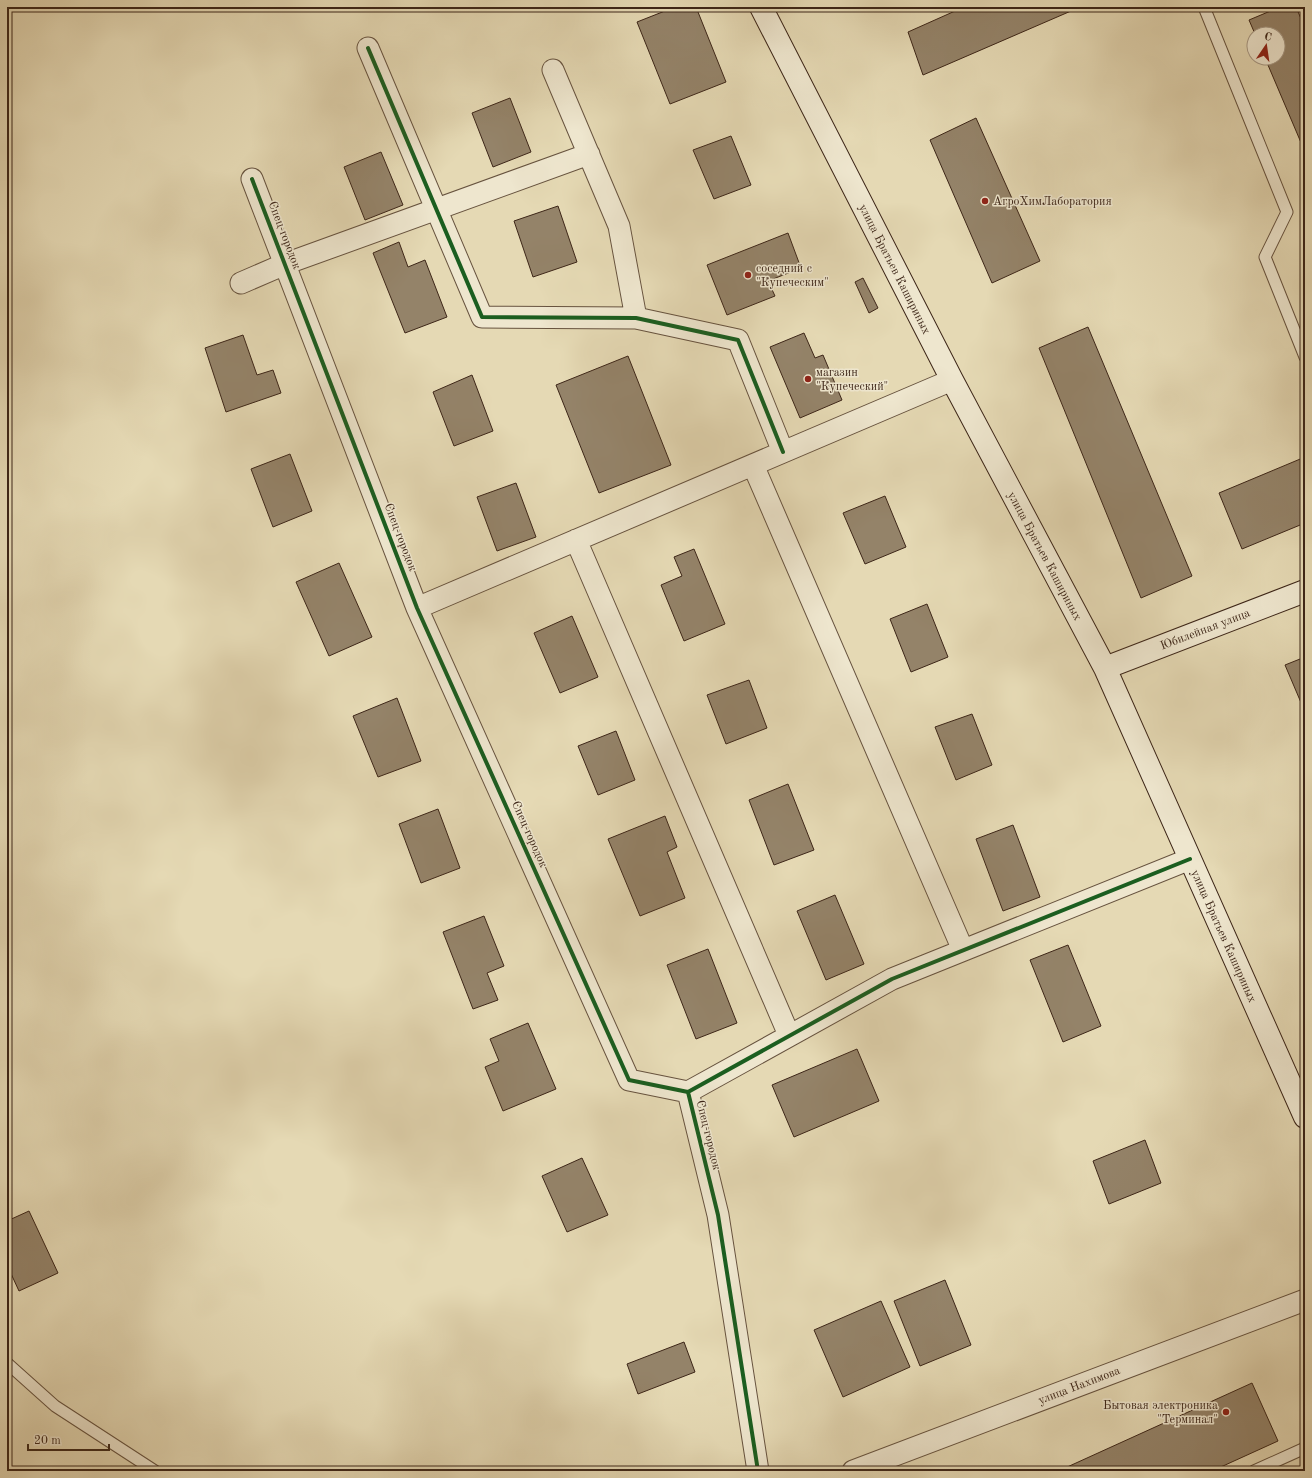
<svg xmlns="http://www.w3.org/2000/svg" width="1312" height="1478" font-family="'Old Standard TT',serif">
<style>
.building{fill:#948369;stroke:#3d2618}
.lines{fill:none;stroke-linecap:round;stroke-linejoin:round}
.lane-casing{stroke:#67533f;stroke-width:13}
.street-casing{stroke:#67533f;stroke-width:23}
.secondary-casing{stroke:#3d2618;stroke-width:24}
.lane{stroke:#eee6ce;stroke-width:11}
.street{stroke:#eee6ce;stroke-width:21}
.secondary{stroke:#eee6ce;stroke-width:22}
.cycleway-casing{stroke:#eee6ce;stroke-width:6}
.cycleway{stroke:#1b5e20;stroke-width:4}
.poi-dot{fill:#8f2418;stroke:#eee6ce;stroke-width:1.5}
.labels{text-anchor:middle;stroke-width:3;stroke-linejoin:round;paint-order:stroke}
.poi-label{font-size:12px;fill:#3d2618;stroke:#eee6ce;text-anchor:start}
.street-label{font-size:12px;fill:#3d2618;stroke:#eee6ce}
</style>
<rect width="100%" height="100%" fill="#e5d9b4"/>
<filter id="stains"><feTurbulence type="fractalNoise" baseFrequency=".005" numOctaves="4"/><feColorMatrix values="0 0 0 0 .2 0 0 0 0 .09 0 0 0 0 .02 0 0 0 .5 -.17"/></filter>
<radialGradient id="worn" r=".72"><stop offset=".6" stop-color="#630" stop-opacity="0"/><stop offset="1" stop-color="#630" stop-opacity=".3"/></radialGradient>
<path class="building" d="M675,7H696L726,82L670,104L637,22Z
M964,7H1069L1071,11L923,75L908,32Z
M1280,7H1296L1305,28V152L1265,58H1278V34H1255L1249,20Z
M510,98L531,152L493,167L472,113Z
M976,118L1040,261L992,283L930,140Z
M731,136L751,185L714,199L693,150Z
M381,152L403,205L365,220L344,167Z
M558,206L577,262L533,277L514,221Z
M788,233L801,268L768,281L775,296L727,315L707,265Z
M399,242L408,267L425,260L447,317L405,333L373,253Z
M863,278L878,308L869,313L855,282Z
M1088,327L1192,576L1141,598L1039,348Z
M804,333L815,358L823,355L842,400L800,418L770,347Z
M243,335L257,375L273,370L281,393L226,412L205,348Z
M628,356L671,465L599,493L556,385Z
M472,375L493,431L454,446L433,392Z
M290,454L312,511L273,527L251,469Z
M1305,457V523L1242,549L1219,493Z
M516,483L536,537L497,551L477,497Z
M885,496L906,547L865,564L843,513Z
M694,549L725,624L684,641L661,585L682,576L674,557Z
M339,563L372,637L329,656L296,582Z
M927,604L948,657L911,672L890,619Z
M572,616L598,677L560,693L534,633Z
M1305,657V712L1285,665Z
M749,680L767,728L726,744L707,695Z
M397,698L421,761L378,777L353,716Z
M972,714L992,765L956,780L935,727Z
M616,731L635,780L598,795L578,746Z
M788,784L814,850L774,865L749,800Z
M438,809L460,868L421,883L399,824Z
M665,816L677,847L667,852L685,898L640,916L608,839Z
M1013,825L1040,897L1003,911L976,839Z
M835,895L864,964L826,980L797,911Z
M484,916L504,966L487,973L498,1000L473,1009L443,932Z
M1068,945L1101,1026L1063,1042L1030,960Z
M708,949L737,1023L696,1039L667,965Z
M528,1023L556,1089L503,1111L485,1067L499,1061L490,1039Z
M857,1049L879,1101L794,1137L772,1085Z
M1145,1140L1161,1183L1109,1204L1093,1161Z
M582,1158L608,1215L567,1232L542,1176Z
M29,1211L58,1273L19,1291L7,1265V1221Z
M945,1280L971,1345L920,1366L894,1301Z
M881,1301L910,1367L843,1397L814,1330Z
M684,1342L695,1372L638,1394L627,1364Z
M1252,1383L1278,1441L1212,1471H1066L1065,1468Z"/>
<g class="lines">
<defs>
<path id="lane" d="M1204,7L1287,212L1265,257L1305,357
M7,1363L55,1406L155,1471
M1254,1471L1305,1448"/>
<path id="street" d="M368,48L482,317L636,318L738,340L783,452
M553,70L619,226L636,318
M252,179L417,608L629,1080L688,1092L718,1215L758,1471
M241,283L285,264L589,154
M753,465L963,950
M576,540L789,1035
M417,608L952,380
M688,1092L892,979L1190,859
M853,1471L1305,1300"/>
<path id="secondary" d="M761,7L952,380L1105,668L1305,1117
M1105,668L1305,591"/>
</defs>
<use href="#lane" class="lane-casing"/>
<use href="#street" class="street-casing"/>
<use href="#secondary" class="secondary-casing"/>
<use href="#lane" class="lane"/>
<use href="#street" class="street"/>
<use href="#secondary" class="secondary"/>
<defs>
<path id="cycleway" d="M368,48L482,317L636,318L738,340L783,452
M252,179L417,608L629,1080L688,1092L718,1215L758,1471
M688,1092L892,979L1190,859"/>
</defs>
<use href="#cycleway" class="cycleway-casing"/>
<use href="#cycleway" class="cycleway"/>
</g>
<g class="poi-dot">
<circle cx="985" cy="201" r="4"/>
<circle cx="748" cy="275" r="4"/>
<circle cx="808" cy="379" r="4"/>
<circle cx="1226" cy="1412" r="4"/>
</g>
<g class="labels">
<g class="poi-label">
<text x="993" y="205">АгроХимЛаборатория</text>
<text x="756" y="272">соседний с<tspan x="756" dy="14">"Купеческим"</tspan></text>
<text x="816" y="376">магазин<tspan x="816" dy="14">"Купеческий"</tspan></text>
<text x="1218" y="1409" text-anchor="end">Бытовая электроника<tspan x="1218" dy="14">"Терминал"</tspan></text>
</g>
<g class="street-label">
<text transform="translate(285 235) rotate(69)" y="4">Спец-городок</text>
<text transform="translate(895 269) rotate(63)" y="4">улица Братьев Кашириных</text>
<text transform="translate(401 537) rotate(69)" y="4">Спец-городок</text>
<text transform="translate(1045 556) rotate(62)" y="4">улица Братьев Кашириных</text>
<text transform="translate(1205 629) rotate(-21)" y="4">Юбилейная улица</text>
<text transform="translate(530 834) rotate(66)" y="4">Спец-городок</text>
<text transform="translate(1224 936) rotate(66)" y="4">улица Братьев Кашириных</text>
<text transform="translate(709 1135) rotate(76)" y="4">Спец-городок</text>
<text transform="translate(1079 1385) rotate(-21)" y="4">улица Нахимова</text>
</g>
</g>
<rect width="1312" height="1478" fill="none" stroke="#e5d9b4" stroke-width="24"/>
<rect x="8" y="8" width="1296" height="1462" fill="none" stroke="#3d2618" stroke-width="2"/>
<rect x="12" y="12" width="1288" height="1454" fill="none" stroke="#3d2618"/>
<g transform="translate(1266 46) rotate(13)"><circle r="19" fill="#eee6ce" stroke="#a79985"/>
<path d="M0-3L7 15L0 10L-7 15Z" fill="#8f2418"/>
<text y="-6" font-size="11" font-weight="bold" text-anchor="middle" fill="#3d2618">С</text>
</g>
<path d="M28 1444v6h81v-6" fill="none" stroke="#3d2618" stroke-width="2"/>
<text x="34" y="1444" font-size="12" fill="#3d2618" stroke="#eee6ce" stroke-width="3" paint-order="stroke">20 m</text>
<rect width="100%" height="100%" filter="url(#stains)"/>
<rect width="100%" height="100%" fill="url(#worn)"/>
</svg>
